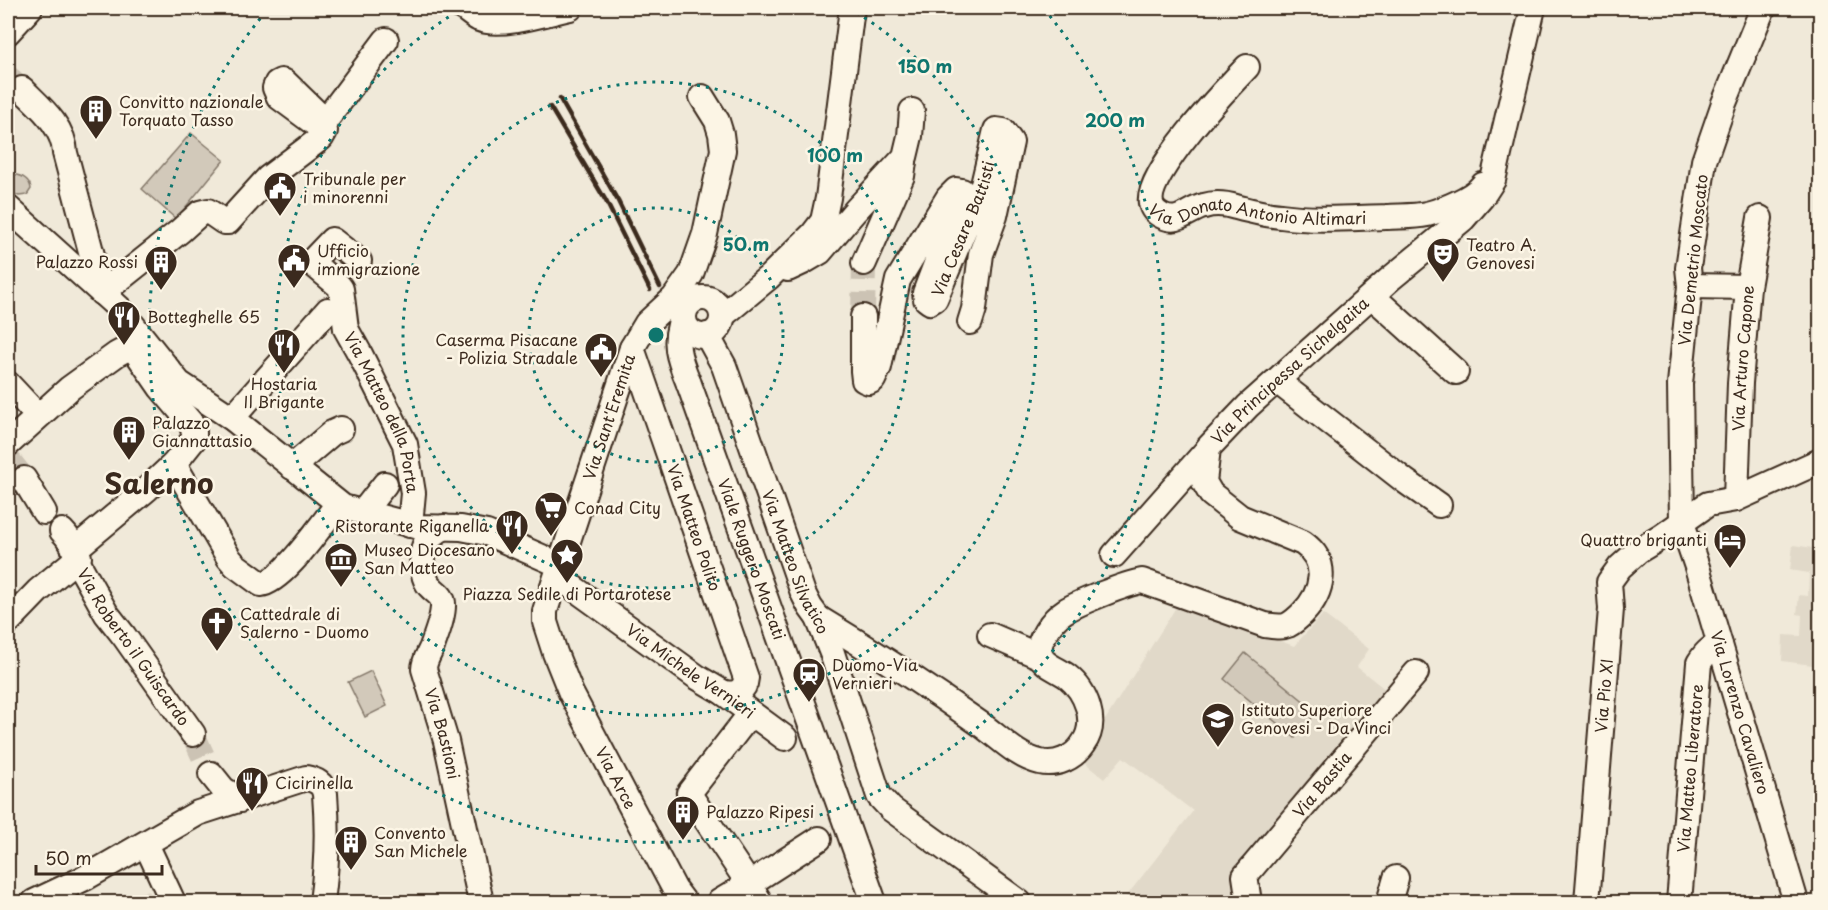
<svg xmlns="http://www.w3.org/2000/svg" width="1828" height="910" font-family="'Playpen Sans',sans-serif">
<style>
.built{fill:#e1d9c9}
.green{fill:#d2c9ba;stroke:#867a6c;stroke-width:1.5}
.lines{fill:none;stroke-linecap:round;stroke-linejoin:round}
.minor-tunnel{stroke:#ccc3b4;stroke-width:24;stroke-dasharray:24 12;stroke-linecap:butt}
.minor-casing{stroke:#3b2a1e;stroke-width:28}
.minor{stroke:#fcf5e5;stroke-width:24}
.rail{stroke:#3b2a1e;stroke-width:4.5}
.minor-bridge-casing{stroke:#3b2a1e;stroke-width:28;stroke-linecap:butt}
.minor-bridge{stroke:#fcf5e5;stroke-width:24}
.ring{fill:none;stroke:#0f766e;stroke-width:3;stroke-dasharray:3 6}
.labels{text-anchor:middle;stroke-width:5;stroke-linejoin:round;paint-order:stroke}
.poi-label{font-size:16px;fill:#3b2a1e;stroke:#fcf5e5;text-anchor:start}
.street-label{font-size:16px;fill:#3b2a1e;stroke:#fcf5e5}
.town-label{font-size:28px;font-weight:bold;fill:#3b2a1e;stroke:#fcf5e5}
.centre{fill:#0f766e;stroke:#fcf5e5;stroke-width:3}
.ring-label{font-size:18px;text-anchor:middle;font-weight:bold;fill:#0f766e;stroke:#fcf5e5;stroke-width:5;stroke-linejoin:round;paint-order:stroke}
</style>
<rect width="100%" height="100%" fill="#f0e9d9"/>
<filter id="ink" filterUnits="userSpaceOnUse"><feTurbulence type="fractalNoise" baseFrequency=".0167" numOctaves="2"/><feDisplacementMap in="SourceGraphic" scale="12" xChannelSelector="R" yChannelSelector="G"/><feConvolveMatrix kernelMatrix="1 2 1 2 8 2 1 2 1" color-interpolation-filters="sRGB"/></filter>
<g filter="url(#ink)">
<path class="built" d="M1793,545L1820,549V666L1782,661L1783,635L1801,636L1802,615L1797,614L1799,595L1808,596L1809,573L1790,570Z
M1178,604L1294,646L1323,614L1369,649L1357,667L1391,694L1236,896L1243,902H1122L1193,811L1123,757L1104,779L1078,758L1102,725Z
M148,890L158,902H124L127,900Z"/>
<path class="green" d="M191,133L224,160L176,219L142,189Z
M11,174C21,175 30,178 31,189L27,195L19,196L8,191V177Z
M1245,653L1317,712L1295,738L1224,679Z
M371,671L387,706L365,717L348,682Z"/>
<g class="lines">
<path class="minor-tunnel" d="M8,77L22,89
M863,317L864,263
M8,459L24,479
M193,734L211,774"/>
<defs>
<g id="minor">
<path d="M463,8C468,11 473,16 479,19C501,28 547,13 570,8"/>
<path id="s1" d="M1763,8L1724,103L1704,161L1688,268L1690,286L1680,384L1682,523L1697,567L1796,902"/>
<path d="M8,32L30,8"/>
<path id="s2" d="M1247,67C1226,89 1145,174 1151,203C1153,214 1169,222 1180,217C1188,214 1195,208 1204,206C1214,203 1226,204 1236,207C1251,211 1266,215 1281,216C1316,221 1350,218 1386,217C1400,216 1413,217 1427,214C1443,210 1473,198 1483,185"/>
<path d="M22,89C40,107 64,126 65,153L102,293"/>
<path id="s3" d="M8,208L119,308L179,383L232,418L343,507L419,527L461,528L487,533L560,565L545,611V622L555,653L571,693L675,890L684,902"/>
<path id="s4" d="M359,261L332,240L312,261L313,264L338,285L341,289L346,329L360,354L405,444L413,493L410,525"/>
<path d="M864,263L902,176L904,162"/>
<path d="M788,269L803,262L820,252L855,211L905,157L910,136L912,111"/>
<path d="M1690,286L1748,287"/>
<path d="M102,293L180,231L200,213L208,211L224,222H228L268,178L321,138L325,131L279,97L275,88L277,83L281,81L285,82L324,120H326L386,40"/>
<path d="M1372,296L1456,372"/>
<circle cx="703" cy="317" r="19"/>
<path d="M677,313L683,316C672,343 679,359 689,384"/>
<path d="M722,316L769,277L813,234L823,221L828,198L852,8"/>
<path id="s5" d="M863,317V371L864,380L869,382L873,380L879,367L898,280L948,198L956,190L962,191L963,193L954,225L942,248L925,293L926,299L930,302L935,299L983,185L996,130L1003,131L1011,142L995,216L981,254L974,309L970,322"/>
<path id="s6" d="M707,335L724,366L803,593L810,607L818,618L832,653L879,796L891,809L1019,902"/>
<path id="s7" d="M632,348L746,678C745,691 736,695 724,693"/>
<path d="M1277,381L1405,481L1439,505"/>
<path d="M8,384L38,416"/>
<path d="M232,418L328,310"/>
<path d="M8,444L70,388L117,354L132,346L161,388L191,423L194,432V439L174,464L147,489L74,550"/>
<path d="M174,464L229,558L235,565L261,584C283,582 323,522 338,504"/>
<path d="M292,467L332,433L341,429"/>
<path d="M24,479L44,512"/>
<path id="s8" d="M1736,499L1740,383L1748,287L1760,218"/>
<path d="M363,512L385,484"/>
<path id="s9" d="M444,527C436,532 427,538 424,547C421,557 422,575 428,584C433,592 444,594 443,606C443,619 436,635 432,647C429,654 424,661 424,669L446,741L481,902"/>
<path d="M1114,555L1208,449"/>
<path id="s10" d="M76,559L106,613L124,636L193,734"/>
<path id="s11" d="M560,565L632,348L647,323L674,298L691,274L705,234L723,150L721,134L717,121L702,97"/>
<path id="s12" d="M557,576L697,677L724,693L785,738"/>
<path id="s13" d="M818,618C873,651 927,686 979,723C998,736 1017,757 1040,762C1056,766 1074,758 1083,744C1099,722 1086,691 1067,676C1059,670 1046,666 1041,657C1034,642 1054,618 1065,611C1080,602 1125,584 1142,581L1265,625C1273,626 1281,628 1288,625C1294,622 1299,617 1303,613C1323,592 1330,562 1303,543L1240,517L1211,494L1204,482L1208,448L1248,406L1390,279L1463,219L1482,197L1493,180L1533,8"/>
<path d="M8,622L38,591L79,557C73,546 71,540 62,531"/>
<path d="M990,635L1041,657"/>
<path d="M211,774L223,789L240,800"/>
<path d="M146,844L173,902"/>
<path d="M34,902L85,878L198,813L306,778C316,780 323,783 325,794C328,831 327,866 322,902"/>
<path d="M719,902L749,884L691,797L689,793L751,713"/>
<path d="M760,902L749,884L819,839"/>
<path id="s14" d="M1249,902L1245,876L1416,673"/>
<path d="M1389,902L1396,878"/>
<path id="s15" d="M1587,902L1611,609L1609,582L1620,567L1638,551L1661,537L1708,504L1736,499L1820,461"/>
<path id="s16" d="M1679,902L1699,663C1704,655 1710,647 1720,645"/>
</g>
</defs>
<use href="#minor" class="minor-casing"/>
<use href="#minor" class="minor"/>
<path class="rail" d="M560,99L618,201L660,287
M550,107L606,201L650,290"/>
<defs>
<g id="minor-bridge">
<path id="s17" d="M689,384L874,902"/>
</g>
</defs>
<use href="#minor-bridge" class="minor-bridge-casing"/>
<use href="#minor-bridge" class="minor-bridge"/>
</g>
</g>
<g class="ring">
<circle cx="656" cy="335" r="127"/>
<circle cx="656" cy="335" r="253"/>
<path d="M849 8A380 380 0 1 1 463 8"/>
<path d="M1044 9A507 507 0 1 1 268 9"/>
</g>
<defs>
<symbol id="building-pin" viewBox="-11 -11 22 30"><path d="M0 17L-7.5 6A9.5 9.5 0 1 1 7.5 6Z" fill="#3b2a1e" stroke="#fcf5e5"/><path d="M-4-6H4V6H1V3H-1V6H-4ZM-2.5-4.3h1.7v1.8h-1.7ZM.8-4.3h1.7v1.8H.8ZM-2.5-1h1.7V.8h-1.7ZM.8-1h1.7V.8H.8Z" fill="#fff"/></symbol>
<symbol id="civic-pin" viewBox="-11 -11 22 30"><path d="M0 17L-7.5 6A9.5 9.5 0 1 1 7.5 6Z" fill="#3b2a1e" stroke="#fcf5e5"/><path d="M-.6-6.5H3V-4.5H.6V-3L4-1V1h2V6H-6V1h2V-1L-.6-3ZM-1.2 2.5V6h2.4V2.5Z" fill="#fff"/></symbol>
<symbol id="theatre-pin" viewBox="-11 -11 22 30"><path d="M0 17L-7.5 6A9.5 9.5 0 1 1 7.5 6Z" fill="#3b2a1e" stroke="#fcf5e5"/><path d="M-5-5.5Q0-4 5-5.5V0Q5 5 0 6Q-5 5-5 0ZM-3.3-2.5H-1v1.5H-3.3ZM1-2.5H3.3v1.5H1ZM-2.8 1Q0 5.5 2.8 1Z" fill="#fff"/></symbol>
<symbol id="restaurant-pin" viewBox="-11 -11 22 30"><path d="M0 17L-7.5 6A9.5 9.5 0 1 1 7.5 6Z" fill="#3b2a1e" stroke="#fcf5e5"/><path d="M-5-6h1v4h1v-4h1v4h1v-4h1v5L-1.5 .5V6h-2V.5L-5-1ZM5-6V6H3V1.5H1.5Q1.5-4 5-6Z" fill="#fff"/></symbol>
<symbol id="supermarket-pin" viewBox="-11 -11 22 30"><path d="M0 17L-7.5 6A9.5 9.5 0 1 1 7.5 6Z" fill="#3b2a1e" stroke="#fcf5e5"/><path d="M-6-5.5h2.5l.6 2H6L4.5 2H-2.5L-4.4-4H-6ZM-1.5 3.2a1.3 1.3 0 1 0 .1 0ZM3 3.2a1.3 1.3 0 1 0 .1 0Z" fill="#fff"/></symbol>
<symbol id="hotel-pin" viewBox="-11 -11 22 30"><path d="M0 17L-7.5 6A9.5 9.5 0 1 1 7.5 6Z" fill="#3b2a1e" stroke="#fcf5e5"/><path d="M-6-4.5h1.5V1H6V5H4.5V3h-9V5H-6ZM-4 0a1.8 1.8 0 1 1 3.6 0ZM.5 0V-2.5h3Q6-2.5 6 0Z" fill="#fff"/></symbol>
<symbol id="sight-pin" viewBox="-11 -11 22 30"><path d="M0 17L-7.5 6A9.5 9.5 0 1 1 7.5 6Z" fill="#3b2a1e" stroke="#fcf5e5"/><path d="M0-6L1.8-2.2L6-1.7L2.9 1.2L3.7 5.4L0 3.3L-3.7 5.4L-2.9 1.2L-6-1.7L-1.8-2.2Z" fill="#fff"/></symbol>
<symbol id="museum-pin" viewBox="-11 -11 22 30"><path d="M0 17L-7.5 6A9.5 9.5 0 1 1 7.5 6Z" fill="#3b2a1e" stroke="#fcf5e5"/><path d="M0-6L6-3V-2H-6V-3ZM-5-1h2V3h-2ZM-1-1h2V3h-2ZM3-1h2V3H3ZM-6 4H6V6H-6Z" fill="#fff"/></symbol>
<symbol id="church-pin" viewBox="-11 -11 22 30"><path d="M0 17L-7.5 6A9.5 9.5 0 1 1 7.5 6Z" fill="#3b2a1e" stroke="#fcf5e5"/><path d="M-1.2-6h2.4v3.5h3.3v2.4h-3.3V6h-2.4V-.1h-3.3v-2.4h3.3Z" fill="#fff"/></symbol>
<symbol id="station-pin" viewBox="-11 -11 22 30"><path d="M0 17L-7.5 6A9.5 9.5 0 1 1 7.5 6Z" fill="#3b2a1e" stroke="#fcf5e5"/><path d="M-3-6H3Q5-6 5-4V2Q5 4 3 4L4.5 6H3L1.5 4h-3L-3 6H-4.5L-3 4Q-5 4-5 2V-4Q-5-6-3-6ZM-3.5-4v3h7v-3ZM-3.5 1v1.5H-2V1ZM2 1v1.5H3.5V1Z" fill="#fff"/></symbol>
<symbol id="school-pin" viewBox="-11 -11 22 30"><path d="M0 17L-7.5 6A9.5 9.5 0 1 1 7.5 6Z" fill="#3b2a1e" stroke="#fcf5e5"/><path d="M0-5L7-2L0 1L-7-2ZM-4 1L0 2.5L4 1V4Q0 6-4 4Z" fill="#fff"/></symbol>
</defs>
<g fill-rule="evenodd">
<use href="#building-pin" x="77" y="92" width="38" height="52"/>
<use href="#civic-pin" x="261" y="169" width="38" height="52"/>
<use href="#theatre-pin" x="1424" y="235" width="38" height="52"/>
<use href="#civic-pin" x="275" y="241" width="38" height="52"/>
<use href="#building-pin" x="142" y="243" width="38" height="52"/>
<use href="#restaurant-pin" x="105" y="298" width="38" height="52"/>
<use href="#restaurant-pin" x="265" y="326" width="38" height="52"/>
<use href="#civic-pin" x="582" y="330" width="38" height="52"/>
<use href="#building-pin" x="110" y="413" width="38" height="52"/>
<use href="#supermarket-pin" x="532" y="489" width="38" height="52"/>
<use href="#restaurant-pin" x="493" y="507" width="38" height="52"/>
<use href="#hotel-pin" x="1711" y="521" width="38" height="52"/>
<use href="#sight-pin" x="548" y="536" width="38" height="52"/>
<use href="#museum-pin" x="322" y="540" width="38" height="52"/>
<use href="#church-pin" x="198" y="604" width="38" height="52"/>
<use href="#station-pin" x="790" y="655" width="38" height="52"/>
<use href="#school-pin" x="1199" y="700" width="38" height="52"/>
<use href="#restaurant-pin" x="233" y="764" width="38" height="52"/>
<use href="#building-pin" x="664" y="793" width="38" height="52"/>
<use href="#building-pin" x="332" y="823" width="38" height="52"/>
</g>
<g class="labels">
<g class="poi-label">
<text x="119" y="108">Convitto nazionale<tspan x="119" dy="18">Torquato Tasso</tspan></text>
<text x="303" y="185">Tribunale per<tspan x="303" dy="18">i minorenni</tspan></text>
<text x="1466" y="251">Teatro A.<tspan x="1466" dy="18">Genovesi</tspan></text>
<text x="317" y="257">Ufficio<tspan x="317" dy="18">immigrazione</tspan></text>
<text x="138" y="268" text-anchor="end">Palazzo Rossi</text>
<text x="147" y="323">Botteghelle 65</text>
<text x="578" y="346" text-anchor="end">Caserma Pisacane<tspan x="578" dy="18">- Polizia Stradale</tspan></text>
<text x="284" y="390" text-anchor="middle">Hostaria<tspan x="284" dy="18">Il Brigante</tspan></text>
<text x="152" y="429">Palazzo<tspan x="152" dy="18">Giannattasio</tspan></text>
<text x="574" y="514">Conad City</text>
<text x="489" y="532" text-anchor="end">Ristorante Riganella</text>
<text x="1707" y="546" text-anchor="end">Quattro briganti</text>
<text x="364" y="556">Museo Diocesano<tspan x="364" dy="18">San Matteo</tspan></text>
<text x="567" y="600" text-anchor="middle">Piazza Sedile di Portarotese</text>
<text x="240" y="620">Cattedrale di<tspan x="240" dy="18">Salerno - Duomo</tspan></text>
<text x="832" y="671">Duomo-Via<tspan x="832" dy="18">Vernieri</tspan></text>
<text x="1241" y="716">Istituto Superiore<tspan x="1241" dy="18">Genovesi - Da Vinci</tspan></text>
<text x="275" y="789">Cicirinella</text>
<text x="706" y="818">Palazzo Ripesi</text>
<text x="374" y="839">Convento<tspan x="374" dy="18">San Michele</tspan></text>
</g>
<g class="street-label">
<text dy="6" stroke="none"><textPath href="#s2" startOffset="284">Via Donato Antonio Altimari</textPath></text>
<text dy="6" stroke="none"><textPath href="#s5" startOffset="492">Via Cesare Battisti</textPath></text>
<text transform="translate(1693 260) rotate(-84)" y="6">Via Demetrio Moscato</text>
<text dy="6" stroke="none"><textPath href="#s8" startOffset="141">Via Arturo Capone</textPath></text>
<text dy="6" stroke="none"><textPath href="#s13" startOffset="1082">Via Principessa Sichelgaita</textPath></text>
<text dy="6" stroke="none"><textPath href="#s4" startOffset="236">Via Matteo della Porta</textPath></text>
<text dy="6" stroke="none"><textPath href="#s11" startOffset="156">Via Sant'Eremita</textPath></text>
<text dy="6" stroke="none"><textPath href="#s7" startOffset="190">Via Matteo Polito</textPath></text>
<text dy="6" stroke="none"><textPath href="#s17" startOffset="186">Viale Ruggero Moscati</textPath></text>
<text dy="6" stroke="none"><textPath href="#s6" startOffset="244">Via Matteo Silvatico</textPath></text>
<text dy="6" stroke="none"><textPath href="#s10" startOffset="105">Via Roberto il Guiscardo</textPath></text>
<text dy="6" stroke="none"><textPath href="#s12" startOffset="164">Via Michele Vernieri</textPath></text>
<text dy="6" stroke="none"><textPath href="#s15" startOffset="207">Via Pio XI</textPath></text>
<text dy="6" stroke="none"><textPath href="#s1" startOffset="726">Via Lorenzo Cavaliero</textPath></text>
<text dy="6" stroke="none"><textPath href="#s9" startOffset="228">Via Bastioni</textPath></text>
<text dy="6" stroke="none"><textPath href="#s16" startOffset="134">Via Matteo Liberatore</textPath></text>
<text dy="6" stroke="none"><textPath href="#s3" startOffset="909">Via Arce</textPath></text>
<text dy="6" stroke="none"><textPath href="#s14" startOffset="146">Via Bastia</textPath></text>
</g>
<g class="town-label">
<text x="159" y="494">Salerno</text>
</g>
</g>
<circle cx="656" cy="335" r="9" class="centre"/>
<g class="ring-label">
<text x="925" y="73">150 m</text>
<text x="1115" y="127">200 m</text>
<text x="835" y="162">100 m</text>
<text x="746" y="251">50 m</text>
</g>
<rect width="1828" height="910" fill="none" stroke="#fcf5e5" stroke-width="30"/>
<rect x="15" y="15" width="1798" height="880" fill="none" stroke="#3b2a1e" stroke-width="2" filter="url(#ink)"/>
<path d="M36 865v9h126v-9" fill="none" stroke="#3b2a1e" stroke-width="3"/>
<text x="45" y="865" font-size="18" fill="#3b2a1e" stroke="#fcf5e5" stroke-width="4.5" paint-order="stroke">50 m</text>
</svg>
